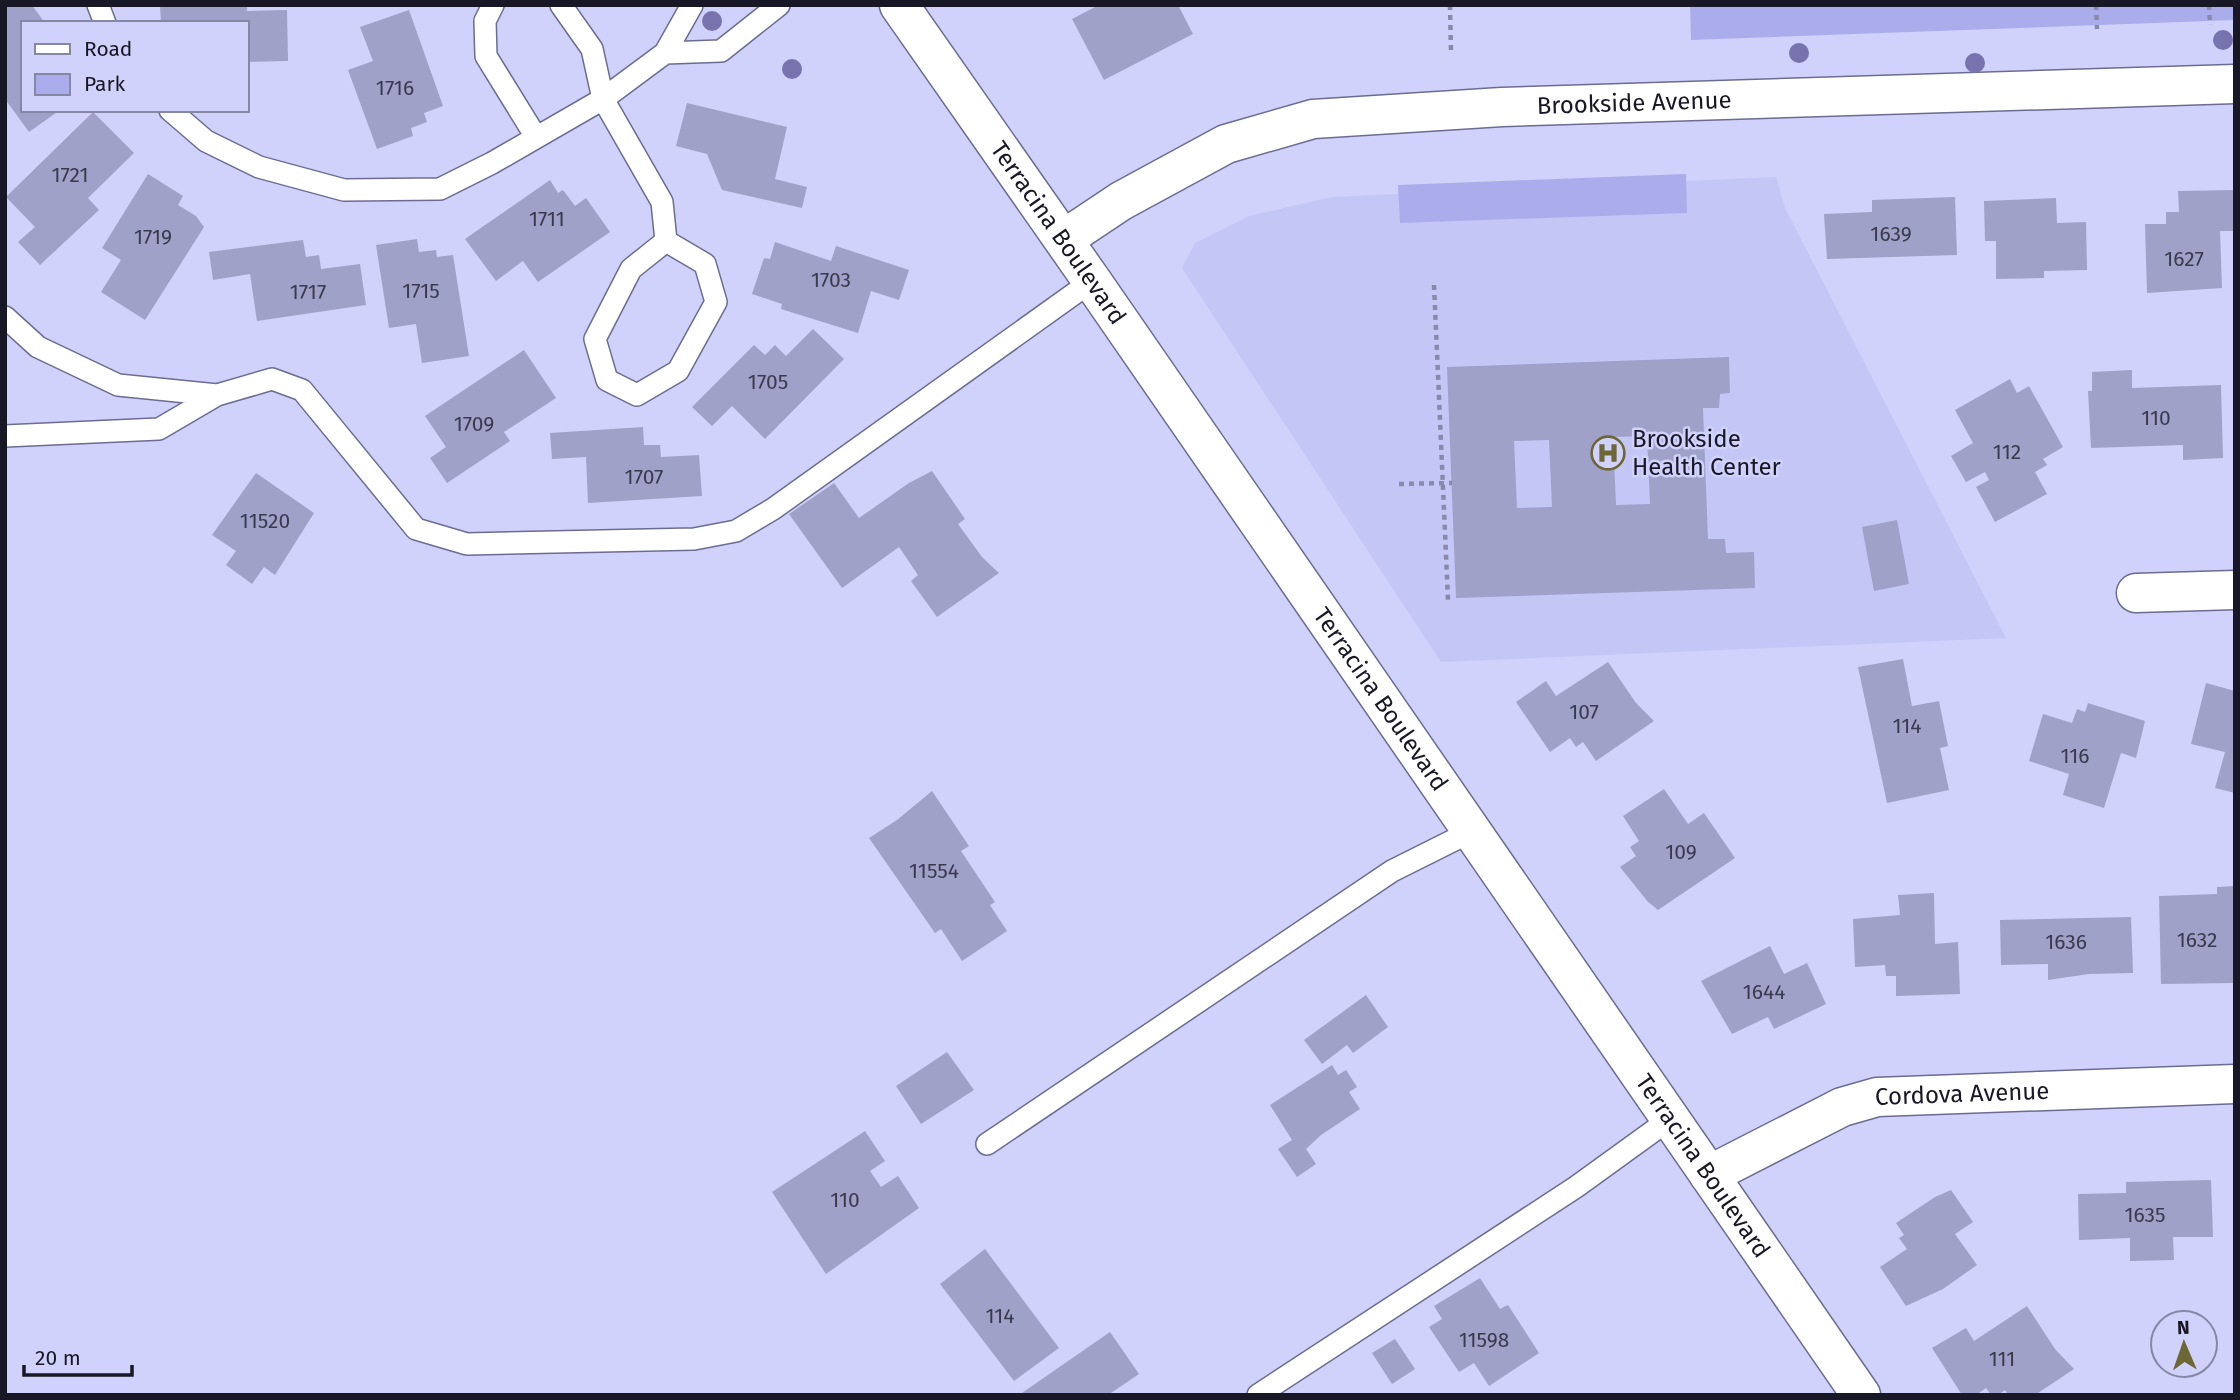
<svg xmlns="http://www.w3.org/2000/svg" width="2240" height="1400" font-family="'Fira Sans',sans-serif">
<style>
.built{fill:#c4c6f6}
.green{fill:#abacec}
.building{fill:#a0a1c8;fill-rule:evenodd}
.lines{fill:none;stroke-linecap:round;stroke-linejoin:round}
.lane-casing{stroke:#6b6c91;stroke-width:24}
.street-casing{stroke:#6b6c91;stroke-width:41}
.secondary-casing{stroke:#6b6c91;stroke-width:41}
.path{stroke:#898aa9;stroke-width:4.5;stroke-dasharray:5 5;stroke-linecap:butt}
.lane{stroke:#fff;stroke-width:21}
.street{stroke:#fff;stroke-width:38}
.secondary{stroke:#fff;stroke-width:38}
.tree{fill:#7773ae}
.labels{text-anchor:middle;stroke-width:5;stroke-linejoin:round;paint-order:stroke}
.number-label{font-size:21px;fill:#393a4e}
.street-label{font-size:24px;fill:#171725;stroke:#d0d2fb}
.poi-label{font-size:24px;fill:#171725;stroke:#d0d2fb;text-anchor:start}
</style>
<rect width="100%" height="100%" fill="#d0d2fb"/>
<path class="built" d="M1776,177L1785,208L2006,638L1441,662L1182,268L1195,243L1249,216L1332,197Z"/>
<path class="green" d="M1690,5H2235V20L1691,40Z
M1686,174L1687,213L1400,223L1398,185Z"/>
<path class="building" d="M5,5H32L45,23H23V110H60L29,132L5,99Z
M160,5H247V11L287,10L288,61L247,62V23H161Z
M1099,5H1178L1193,34L1104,80L1072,19Z
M409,10L443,106L424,113L427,122L411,128L413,136L377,149L348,70L373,61L360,27Z
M687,103L787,127L775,179L807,187L802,208L722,190L707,154L676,146Z
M93,112L134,153L88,198L99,210L40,265L18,242L35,227L6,197Z
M148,174L183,196L178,205L196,216L204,227L145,320L101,292L121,260L102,248Z
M550,180L558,193L563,190L575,206L586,198L610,232L538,282L523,261L496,281L465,239Z
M2235,190V231H2220L2222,288L2147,293L2145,224H2166V212H2179L2178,191Z
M1955,197L1957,255L1827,259L1824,214L1872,212V200Z
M2056,198L2057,223L2086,222L2087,270L2044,271V278L1996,279V241H1985L1984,201Z
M417,239L419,252L436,250L437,257L453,255L469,356L422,363L416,324L389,328L376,245Z
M303,240L306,257L319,255L321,269L360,264L366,305L257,321L250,274L213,280L209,252Z
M775,242L831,261L836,246L909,270L899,300L871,291L858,333L781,309L782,304L752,294L764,258L770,259Z
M813,329L844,359L765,439L732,406L712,426L692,407L754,345L765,355L775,345L786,356Z
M524,350L556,398L504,432L510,441L447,483L430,458L446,447L425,416Z
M1729,357L1730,393L1720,394L1719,408H1703L1708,539H1725L1726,553L1754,552L1755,588L1456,598L1447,367ZM1647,436L1650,504L1616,505L1613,437ZM1549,440L1552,507L1517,508L1514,441Z
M2132,370V388L2221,385L2223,458L2183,460V445L2091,448L2088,391H2092V372Z
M2010,379L2017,393L2029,386L2063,447L2043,459L2047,465L2035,472L2047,494L1995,522L1976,487L1989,480L1985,472L1966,482L1951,456L1973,443L1955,410Z
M643,427L644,445H660L661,457L699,455L702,496L588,503L586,457L552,459L550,433Z
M932,471L965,519L958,524L982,557L999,573L937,617L911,581L918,575L899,547L842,588L789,514L834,483L859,518L909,483Z
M256,473L314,513L275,575L264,567L252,584L226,565L236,551L212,535Z
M1897,520L1909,584L1874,591L1862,527Z
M1903,659L1912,706L1939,701L1948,746L1940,748L1949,790L1887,803L1858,667Z
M1608,662L1636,703L1654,721L1596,761L1583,742L1576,747L1570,738L1550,752L1516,702L1546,681L1556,696Z
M2206,683L2235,691V793L2215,788L2225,752L2191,744Z
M2088,703L2145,721L2136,758L2121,753L2104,808L2063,795L2069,774L2029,761L2043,714L2072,723L2077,709L2085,712Z
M1664,789L1688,824L1704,813L1735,858L1658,910L1648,902L1620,867L1636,856L1630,847L1639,841L1623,816Z
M932,791L969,846L961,851L995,902L990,905L1007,931L962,961L941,929L935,933L869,838L897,820Z
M2235,886V983L2161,984L2159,896L2217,894V887Z
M1934,893L1935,944L1958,942L1960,994L1896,996V976H1886L1885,965L1855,967L1853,919L1900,915L1898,895Z
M2131,917L2133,973L2089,974L2048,980V964L2001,965L2000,920Z
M1770,946L1784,974L1807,963L1826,1004L1774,1029L1768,1017L1732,1034L1701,981Z
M1366,995L1388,1027L1353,1053L1347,1045L1322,1064L1304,1040Z
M947,1052L974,1090L921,1124L896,1086Z
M1332,1065L1338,1075L1346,1070L1357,1087L1349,1092L1360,1109L1321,1135L1306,1149L1316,1164L1297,1177L1278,1149L1292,1140L1270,1105Z
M865,1131L885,1161L870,1171L881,1187L898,1176L919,1208L826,1274L772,1192Z
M2211,1180L2213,1237H2173L2174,1260L2130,1261V1238L2079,1240L2078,1194L2126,1193V1182Z
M1951,1190L1973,1222L1955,1234L1977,1265L1943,1289L1906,1306L1880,1267L1907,1249L1899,1238L1904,1235L1896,1223L1935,1197Z
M985,1249L1059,1348L1014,1381L940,1284Z
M1480,1278L1500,1309L1508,1305L1539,1353L1489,1386L1474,1363L1459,1372L1429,1327L1442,1319L1434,1306Z
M2027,1306L2055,1349L2074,1369L2035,1395H2008L2005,1390L1998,1395H1991L1986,1388L1976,1395H1962L1932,1348L1966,1328L1974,1341Z
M1110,1332L1139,1374L1108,1395H1019Z
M1395,1339L1415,1369L1392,1384L1372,1353Z"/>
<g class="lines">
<defs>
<path id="lane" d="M98,5L105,23
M493,5L485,21L486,56L536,137
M561,5L592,49L603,99L662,202L666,241
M665,53L721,51L779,5
M170,110L206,141L259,167L344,190L440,189L492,163L603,99L665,53L692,5
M666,241L705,264L716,302L678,371L637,395L607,380L595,339L631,269Z
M5,317L38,347L118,385L217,395
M5,436L159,429L217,395L272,379L302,390L416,529L467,544L694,539L736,531L773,509L1092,281
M987,1144L1392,871L1472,831
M1258,1395L1576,1187L1670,1119"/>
<g id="street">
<path id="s1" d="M1064,239L1121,201L1226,144L1313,119L1502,107L2235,84"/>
<path d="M2136,593L2235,590"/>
<path id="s2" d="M1709,1175L1842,1107L1877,1097L2235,1084"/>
</g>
<g id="secondary">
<path id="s3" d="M899,5L1092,281L1861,1395"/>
</g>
</defs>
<use href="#lane" class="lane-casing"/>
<use href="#street" class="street-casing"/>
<use href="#secondary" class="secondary-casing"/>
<path class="path" d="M1450,5L1451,52
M2096,5L2097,29
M2209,5L2210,25
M1434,285L1448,600
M1399,484L1452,483"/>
<use href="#lane" class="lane"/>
<use href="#street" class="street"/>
<use href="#secondary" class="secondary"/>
</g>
<g class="tree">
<circle cx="712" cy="21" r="10"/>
<circle cx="2223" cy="40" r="10"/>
<circle cx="1799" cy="53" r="10"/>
<circle cx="1975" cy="63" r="10"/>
<circle cx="792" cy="69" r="10"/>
</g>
<defs>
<symbol id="hospital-ring" viewBox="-11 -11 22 22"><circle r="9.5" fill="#d0d2fb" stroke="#6c6734" stroke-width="1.5"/><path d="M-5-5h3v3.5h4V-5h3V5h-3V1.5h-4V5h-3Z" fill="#6c6734"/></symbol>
</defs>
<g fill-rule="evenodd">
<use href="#hospital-ring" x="1589" y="434" width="38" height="38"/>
</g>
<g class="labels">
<g class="number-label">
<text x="395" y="95">1716</text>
<text x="70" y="182">1721</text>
<text x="547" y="226">1711</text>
<text x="1891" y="241">1639</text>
<text x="153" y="244">1719</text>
<text x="2184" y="266">1627</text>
<text x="831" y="287">1703</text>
<text x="421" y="298">1715</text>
<text x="308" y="299">1717</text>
<text x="768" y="389">1705</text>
<text x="2156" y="425">110</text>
<text x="474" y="431">1709</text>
<text x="2007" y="459">112</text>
<text x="644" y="484">1707</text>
<text x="265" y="528">11520</text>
<text x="1584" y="719">107</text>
<text x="1907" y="733">114</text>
<text x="2075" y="763">116</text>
<text x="1681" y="859">109</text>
<text x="934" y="878">11554</text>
<text x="2197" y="947">1632</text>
<text x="2066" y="949">1636</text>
<text x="1764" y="999">1644</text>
<text x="845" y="1207">110</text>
<text x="2145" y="1222">1635</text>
<text x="1000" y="1323">114</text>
<text x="1484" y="1347">11598</text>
<text x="2002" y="1366">111</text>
</g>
<g class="street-label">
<text dy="8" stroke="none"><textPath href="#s1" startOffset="600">Brookside Avenue</textPath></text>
<text dy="8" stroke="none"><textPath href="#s3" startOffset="278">Terracina Boulevard</textPath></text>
<text dy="8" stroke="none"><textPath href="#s3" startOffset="845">Terracina Boulevard</textPath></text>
<text dy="8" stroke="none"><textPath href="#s2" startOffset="271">Cordova Avenue</textPath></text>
<text dy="8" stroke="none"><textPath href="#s3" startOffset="1412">Terracina Boulevard</textPath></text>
</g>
<g class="poi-label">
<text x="1632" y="447">Brookside<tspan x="1632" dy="28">Health Center</tspan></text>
</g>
</g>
<rect width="2240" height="1400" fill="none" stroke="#171725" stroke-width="14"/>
<rect x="21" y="21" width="228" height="91" fill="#d0d2fb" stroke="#8687a5" stroke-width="2"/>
<rect x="35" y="44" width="35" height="10" fill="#ffffff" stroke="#8687a5" stroke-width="2"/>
<text x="84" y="56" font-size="21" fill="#171725">Road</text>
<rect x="35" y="74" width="35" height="21" fill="#abacec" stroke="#8687a5" stroke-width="2"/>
<text x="84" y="91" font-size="21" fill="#171725">Park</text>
<g transform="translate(2184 1344) rotate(358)"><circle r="33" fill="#d0d2fb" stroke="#8687a5" stroke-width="2"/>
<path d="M0-5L12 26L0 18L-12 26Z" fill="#6c6734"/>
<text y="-10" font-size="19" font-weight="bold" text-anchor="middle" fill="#171725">N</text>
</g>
<path d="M24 1365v10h108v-10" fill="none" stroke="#171725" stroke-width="3.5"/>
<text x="35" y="1365" font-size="21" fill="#171725" stroke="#d0d2fb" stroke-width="5" paint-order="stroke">20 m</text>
</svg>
